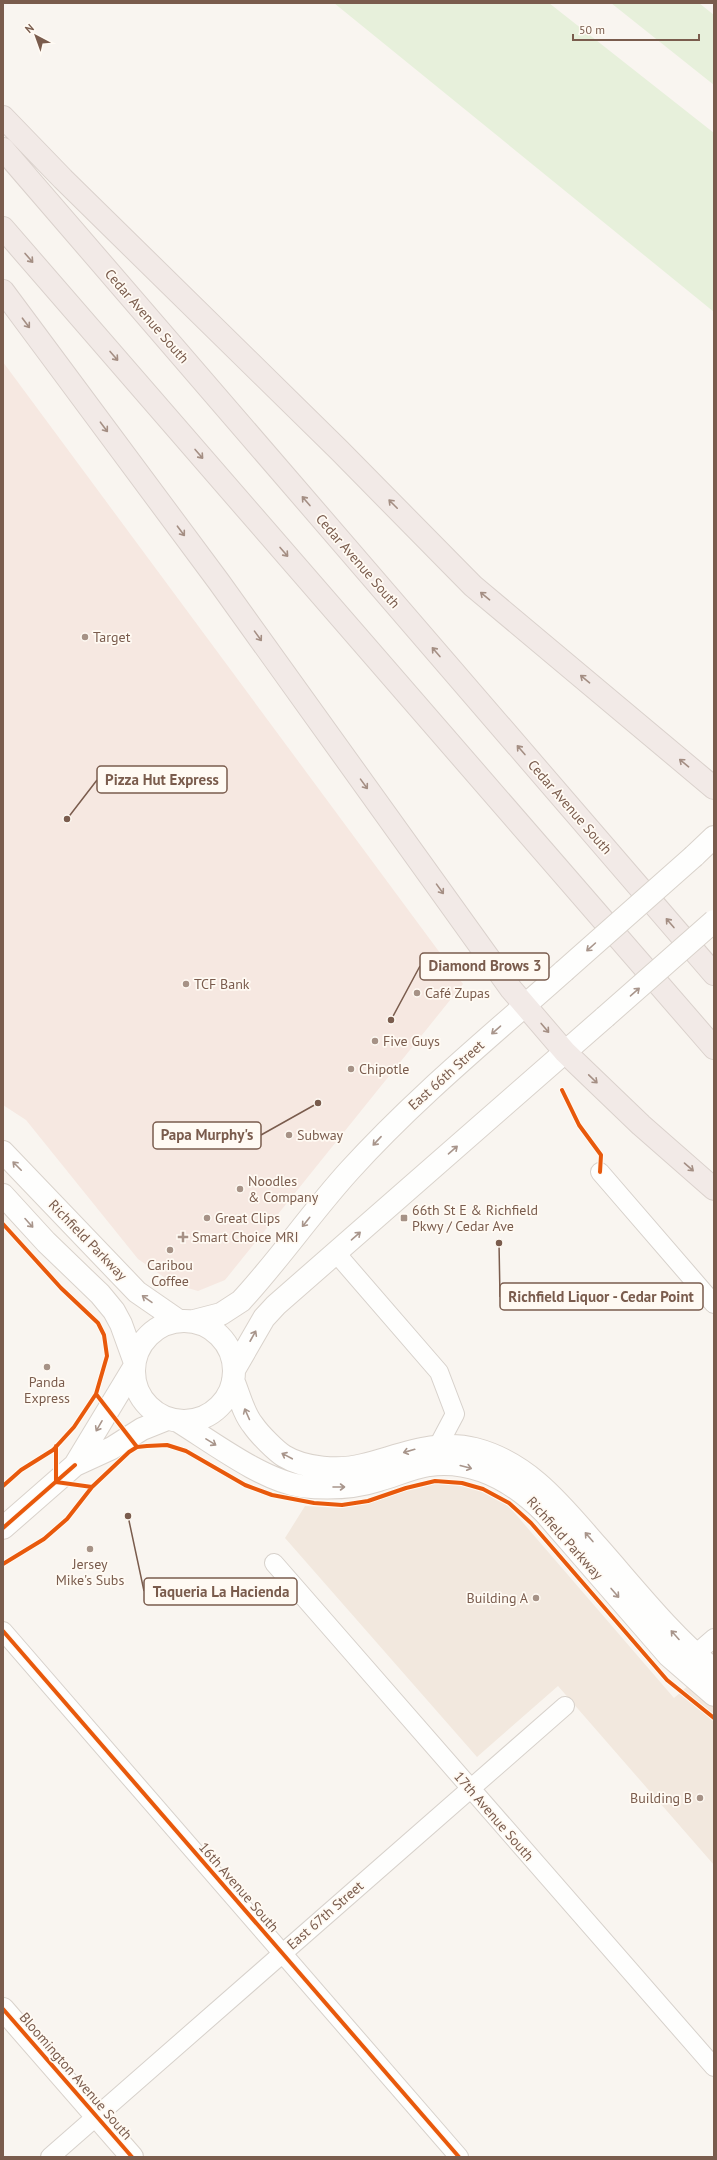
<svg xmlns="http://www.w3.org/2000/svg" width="717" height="2160" font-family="'PT Sans',sans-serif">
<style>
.residential{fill:#f2e8de}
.commercial{fill:#f6e8e1}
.green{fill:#e7f0db}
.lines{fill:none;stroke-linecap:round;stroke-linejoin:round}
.street-casing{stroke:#d7d1cb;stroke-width:20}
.secondary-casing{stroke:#d9d2cb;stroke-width:24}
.highway-casing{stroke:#dad1cc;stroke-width:24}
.street{stroke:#fefefd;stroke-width:18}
.secondary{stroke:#fefefd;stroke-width:22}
.highway{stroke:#f2eae7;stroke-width:22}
.secondary-bridge-casing{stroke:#d9d2cb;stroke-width:24;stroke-linecap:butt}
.secondary-bridge{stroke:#fefefd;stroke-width:22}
.cycleway-casing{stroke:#fffaf3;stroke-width:6}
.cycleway{stroke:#e8590c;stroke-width:4}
.oneway{stroke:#a48e83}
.oneway2{stroke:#a8958b}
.poi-dot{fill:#a69286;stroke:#fffaf3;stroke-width:1.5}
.labels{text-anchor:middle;stroke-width:3.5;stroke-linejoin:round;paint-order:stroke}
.street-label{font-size:14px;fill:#7a5c4d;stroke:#fffaf3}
.poi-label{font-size:14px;fill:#7a5c4d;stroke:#fffaf3;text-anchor:start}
.leader{fill:none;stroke:#7a5c4d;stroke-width:1.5}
.callout-dot{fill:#7a5c4d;stroke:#fffaf3;stroke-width:1.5}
.callout{fill:#fffaf3;stroke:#7a5c4d;stroke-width:1.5}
.callout-label{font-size:15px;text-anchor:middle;font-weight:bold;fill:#7a5c4d}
</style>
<rect width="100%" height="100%" fill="#f9f5f0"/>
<path class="residential" d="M464,1482L506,1503L674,1698L714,1663V1865L558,1686L477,1757L285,1538L305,1506L339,1508L421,1483Z"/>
<path class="commercial" d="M3,362L463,984L225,1280L198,1291L174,1284L138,1259L26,1120L3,1105Z"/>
<path class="green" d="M334,3H549L714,133V312Z
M611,3H699L714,15V85Z"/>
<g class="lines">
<defs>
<path id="street" d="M600,1172L714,1304
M336,1253L439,1372L455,1414L438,1446
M274,1563L714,2067
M3,1631L459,2157
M685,1663L714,1638
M50,2157L565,1706"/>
<path id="secondary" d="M694,856L714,837
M3,1152L137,1292L179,1321
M3,1195L46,1242L100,1294L114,1311L121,1324L134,1360
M134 1371a50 50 0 1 1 100 0a50 50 0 1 1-100 0Z
M194,1321L221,1314L241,1301C279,1260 311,1213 349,1171C415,1098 491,1036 564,971
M234,1370L264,1318L276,1305L605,1017
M233,1380C239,1394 243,1413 253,1425C259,1434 276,1451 284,1456C305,1469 340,1471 363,1465C400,1456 436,1439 475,1449C529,1463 562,1506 597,1546C635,1589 670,1634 714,1670
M178,1421C212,1442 262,1480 301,1486C327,1489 354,1488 379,1480C396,1475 412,1468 429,1465C474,1459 514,1482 545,1513L669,1656L714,1695
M75,1465L112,1448L142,1429L167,1419
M3,1528L75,1465L133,1369
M3,2009L132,2157"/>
<path id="highway" d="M3,117L63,179L339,450L473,586L714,788
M3,149L714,974
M3,228L714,1048
M3,291L219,582L511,989L565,1052L641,1125L714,1189"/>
</defs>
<use href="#street" class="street-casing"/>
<use href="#secondary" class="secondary-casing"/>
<use href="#highway" class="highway-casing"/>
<use href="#street" class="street"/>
<use href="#secondary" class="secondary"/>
<use href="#highway" class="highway"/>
<defs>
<path id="secondary-bridge" d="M564,971L694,856
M605,1017L714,921"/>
</defs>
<use href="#secondary-bridge" class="secondary-bridge-casing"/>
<use href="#secondary-bridge" class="secondary-bridge"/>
<defs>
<path id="cycleway" d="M562,1090L579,1125L601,1155L600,1172
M3,1224L61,1288L98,1323L104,1335L107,1356L96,1394L74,1427L53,1450L21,1470L3,1486
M96,1394L137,1447
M56,1446V1482L92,1487
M3,1528L75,1465
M3,1564L44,1539L67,1519L92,1487L129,1452L137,1447L147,1446L167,1445L186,1451L245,1485L272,1495L314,1503L342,1505L368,1501L406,1488L435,1481L462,1483L483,1489L509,1503L531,1523L667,1680L714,1718
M3,1631L459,2157
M3,2009L132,2157"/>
</defs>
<use href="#cycleway" class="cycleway-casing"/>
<use href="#cycleway" class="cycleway"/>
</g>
<defs><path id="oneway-shaft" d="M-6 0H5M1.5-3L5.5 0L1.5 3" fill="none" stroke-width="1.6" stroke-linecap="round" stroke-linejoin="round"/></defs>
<g class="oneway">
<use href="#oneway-shaft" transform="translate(29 258) rotate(49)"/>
<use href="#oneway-shaft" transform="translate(26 323) rotate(53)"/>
<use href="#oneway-shaft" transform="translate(114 356) rotate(49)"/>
<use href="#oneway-shaft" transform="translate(104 427) rotate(53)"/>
<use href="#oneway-shaft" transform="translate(199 454) rotate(49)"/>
<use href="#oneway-shaft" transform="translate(306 501) rotate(-131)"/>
<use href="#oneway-shaft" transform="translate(393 504) rotate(-135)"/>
<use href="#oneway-shaft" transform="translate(181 531) rotate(53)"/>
<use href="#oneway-shaft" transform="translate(284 552) rotate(49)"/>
<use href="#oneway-shaft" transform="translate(485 596) rotate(-140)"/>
<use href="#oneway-shaft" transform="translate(258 636) rotate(54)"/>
<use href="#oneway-shaft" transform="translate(436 652) rotate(-131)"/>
<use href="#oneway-shaft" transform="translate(585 679) rotate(-140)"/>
<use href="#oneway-shaft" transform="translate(521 750) rotate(-131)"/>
<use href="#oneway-shaft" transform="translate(684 763) rotate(-140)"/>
<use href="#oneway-shaft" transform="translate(364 784) rotate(54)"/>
<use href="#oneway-shaft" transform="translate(440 889) rotate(54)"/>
<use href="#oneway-shaft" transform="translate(670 923) rotate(-131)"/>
<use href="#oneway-shaft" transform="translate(545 1028) rotate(50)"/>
<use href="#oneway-shaft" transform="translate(593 1079) rotate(44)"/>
<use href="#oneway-shaft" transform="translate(689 1167) rotate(41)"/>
</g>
<g class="oneway2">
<use href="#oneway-shaft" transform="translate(591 947) rotate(138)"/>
<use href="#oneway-shaft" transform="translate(635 992) rotate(-41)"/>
<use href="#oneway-shaft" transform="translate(496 1030) rotate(139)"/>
<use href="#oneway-shaft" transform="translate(377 1141) rotate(133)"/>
<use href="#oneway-shaft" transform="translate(453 1150) rotate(-41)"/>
<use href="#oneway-shaft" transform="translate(17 1166) rotate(-135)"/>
<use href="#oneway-shaft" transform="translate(306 1222) rotate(129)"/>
<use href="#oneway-shaft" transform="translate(29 1223) rotate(48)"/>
<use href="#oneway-shaft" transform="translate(356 1236) rotate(-41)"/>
<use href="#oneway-shaft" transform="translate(147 1299) rotate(-145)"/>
<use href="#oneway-shaft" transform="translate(253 1336) rotate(-61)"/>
<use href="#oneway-shaft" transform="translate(247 1414) rotate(-114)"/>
<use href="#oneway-shaft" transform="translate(99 1426) rotate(120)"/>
<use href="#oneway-shaft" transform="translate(211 1442) rotate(32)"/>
<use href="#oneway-shaft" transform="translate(409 1451) rotate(164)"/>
<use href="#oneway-shaft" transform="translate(287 1456) rotate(-152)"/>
<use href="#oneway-shaft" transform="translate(466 1467) rotate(15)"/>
<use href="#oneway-shaft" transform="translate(339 1487)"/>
<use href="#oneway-shaft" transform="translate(589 1537) rotate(-131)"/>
<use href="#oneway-shaft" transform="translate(615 1593) rotate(49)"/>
<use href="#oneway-shaft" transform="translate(675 1635) rotate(-132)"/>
</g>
<g class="poi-dot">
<circle cx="85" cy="637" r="4"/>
<circle cx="186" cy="984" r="4"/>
<circle cx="417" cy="993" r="4"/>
<circle cx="375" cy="1041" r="4"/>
<circle cx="351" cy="1069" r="4"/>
<circle cx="289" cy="1135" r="4"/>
<circle cx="240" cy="1189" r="4"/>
<circle cx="207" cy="1218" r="4"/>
<rect x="400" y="1214" width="8" height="8" rx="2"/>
<path d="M181 1231h4v4h4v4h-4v4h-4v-4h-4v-4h4z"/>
<circle cx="170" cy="1250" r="4"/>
<circle cx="47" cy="1367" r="4"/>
<circle cx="90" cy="1549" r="4"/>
<circle cx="536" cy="1598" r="4"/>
<circle cx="700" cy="1798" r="4"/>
</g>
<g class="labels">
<g class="street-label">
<text transform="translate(147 316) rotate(49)" y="5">Cedar Avenue South</text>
<text transform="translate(358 561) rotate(49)" y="5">Cedar Avenue South</text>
<text transform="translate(570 807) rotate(49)" y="5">Cedar Avenue South</text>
<text transform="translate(446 1075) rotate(-42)" y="5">East 66th Street</text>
<text transform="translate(88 1240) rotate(46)" y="5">Richfield Parkway</text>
<text transform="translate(565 1538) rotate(48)" y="5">Richfield Parkway</text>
<text transform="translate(494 1816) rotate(49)" y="5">17th Avenue South</text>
<text transform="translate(239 1887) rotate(49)" y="5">16th Avenue South</text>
<text transform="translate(325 1915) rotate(-41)" y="5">East 67th Street</text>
<text transform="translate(76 2076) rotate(49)" y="5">Bloomington Avenue South</text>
</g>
<g class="poi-label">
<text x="93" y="642">Target</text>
<text x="194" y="989">TCF Bank</text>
<text x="425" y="998">Café Zupas</text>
<text x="383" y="1046">Five Guys</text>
<text x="359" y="1074">Chipotle</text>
<text x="297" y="1140">Subway</text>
<text x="248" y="1186">Noodles<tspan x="248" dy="16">&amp; Company</tspan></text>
<text x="412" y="1215">66th St E &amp; Richfield<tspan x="412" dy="16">Pkwy / Cedar Ave</tspan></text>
<text x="215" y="1223">Great Clips</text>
<text x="192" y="1242">Smart Choice MRI</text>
<text x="170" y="1270" text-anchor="middle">Caribou<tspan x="170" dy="16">Coffee</tspan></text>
<text x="47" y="1387" text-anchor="middle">Panda<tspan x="47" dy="16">Express</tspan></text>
<text x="90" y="1569" text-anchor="middle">Jersey<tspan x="90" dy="16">Mike's Subs</tspan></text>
<text x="528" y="1603" text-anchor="end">Building A</text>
<text x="692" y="1803" text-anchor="end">Building B</text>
</g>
</g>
<path class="leader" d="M67 819L97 780M391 1020L420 966M318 1103L261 1135M499 1243L500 1297M128 1516L144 1591"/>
<g class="callout-dot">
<circle cx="67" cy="819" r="4"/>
<circle cx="391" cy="1020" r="4"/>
<circle cx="318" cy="1103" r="4"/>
<circle cx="499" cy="1243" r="4"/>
<circle cx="128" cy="1516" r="4"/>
</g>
<g class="callout">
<rect x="97" y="766" width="130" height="27" rx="4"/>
<rect x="420" y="953" width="129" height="27" rx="4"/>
<rect x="153" y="1122" width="108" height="27" rx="4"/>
<rect x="500" y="1283" width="203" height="27" rx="4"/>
<rect x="144" y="1578" width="153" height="27" rx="4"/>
</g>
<g class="callout-label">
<text x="162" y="785">Pizza Hut Express</text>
<text x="485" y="971">Diamond Brows 3</text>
<text x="207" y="1140">Papa Murphy's</text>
<text x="601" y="1302">Richfield Liquor - Cedar Point</text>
<text x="221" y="1597">Taqueria La Hacienda</text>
</g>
<rect width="717" height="2160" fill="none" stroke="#7a5c4d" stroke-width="8"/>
<g transform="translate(36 36) rotate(319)" stroke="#fffaf3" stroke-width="3" paint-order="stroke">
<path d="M0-3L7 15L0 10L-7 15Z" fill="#7a5c4d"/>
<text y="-6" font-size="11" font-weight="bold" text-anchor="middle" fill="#7a5c4d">N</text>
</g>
<path d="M573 34v6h126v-6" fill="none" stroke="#7a5c4d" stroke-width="2"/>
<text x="579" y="34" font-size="12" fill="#7a5c4d" stroke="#fffaf3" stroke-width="3" paint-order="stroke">50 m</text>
</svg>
